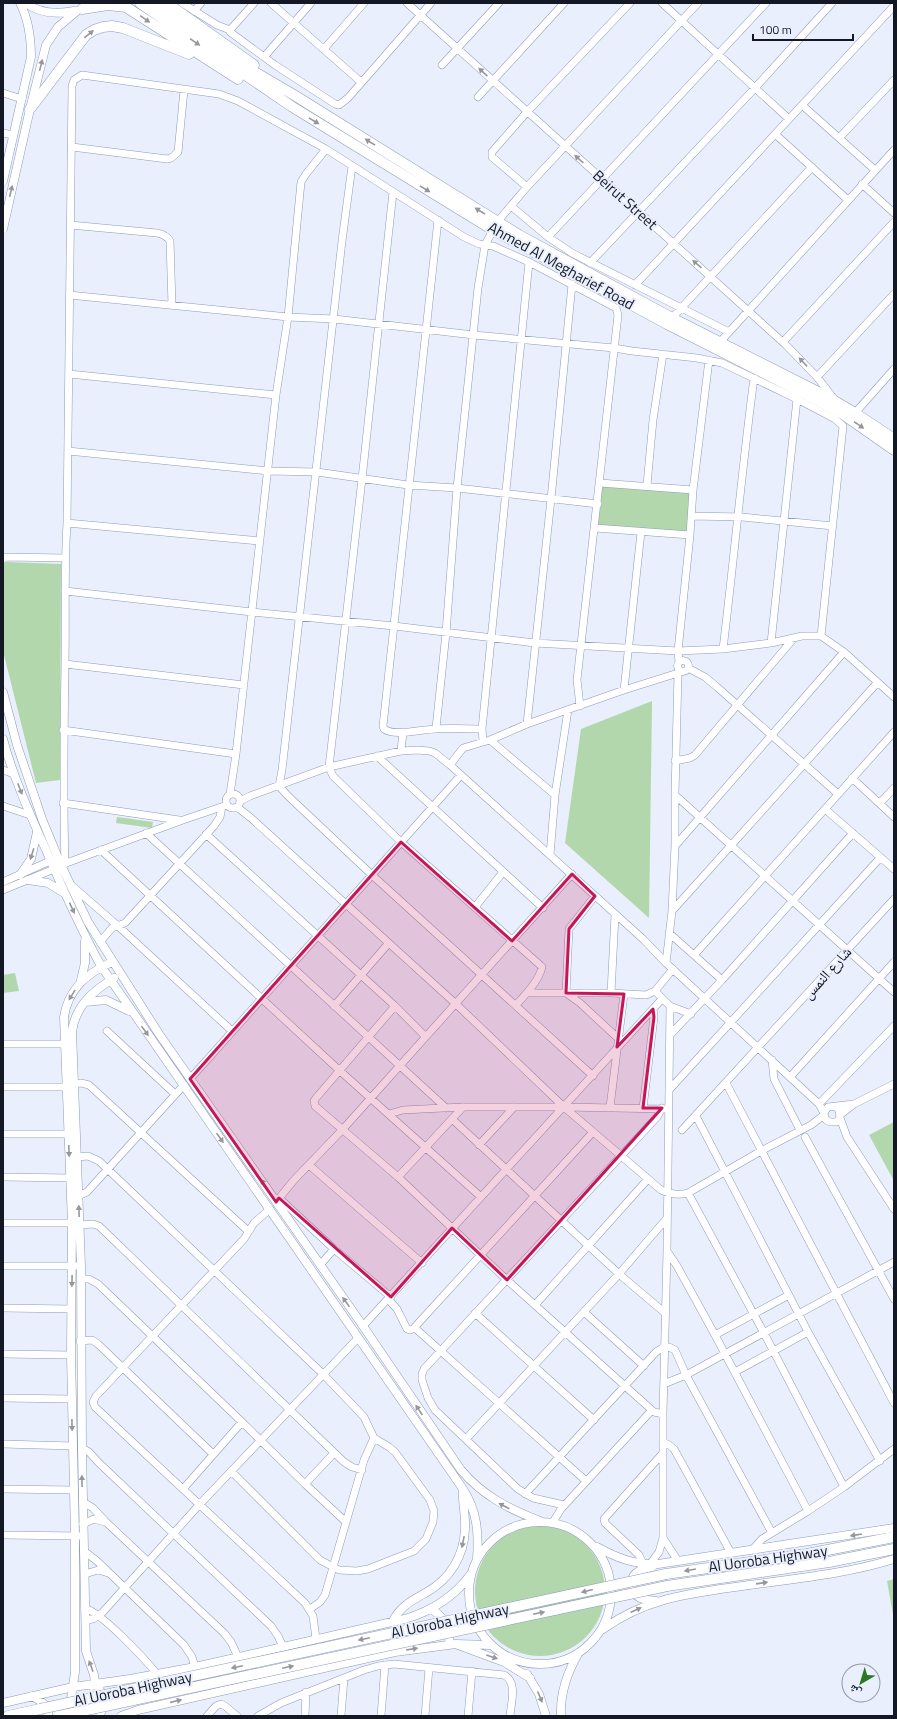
<svg xmlns="http://www.w3.org/2000/svg" width="897" height="1719" font-family="'Titillium Web','Noto Naskh Arabic',sans-serif">
<style>
.green{fill:#b2d7ad}
.lines{fill:none;stroke-linecap:round;stroke-linejoin:round}
.minor-casing{stroke:#8e9bb9;stroke-width:8}
.major-casing{stroke:#8e9bb9;stroke-width:9}
.highway-casing{stroke:#8e9bb9;stroke-width:11}
.minor{stroke:#fff;stroke-width:7}
.major{stroke:#fff;stroke-width:8}
.highway{stroke:#fff;stroke-width:10}
.highway-bridge-casing{stroke:#8e9bb9;stroke-width:11;stroke-linecap:butt}
.highway-bridge{stroke:#fff;stroke-width:10}
.oneway{fill:#95979c}
.marked{fill:#c2185b;fill-opacity:0.2;stroke:#c2185b;stroke-width:3;stroke-linejoin:round}
.labels{text-anchor:middle;stroke-width:4;stroke-linejoin:round;paint-order:stroke}
.street-label{font-size:15px;fill:#141824;stroke:#e9effc}
</style>
<rect width="100%" height="100%" fill="#e9effc"/>
<path class="green" d="M600,483L693,490L690,535L595,527Z
M6,562L61,564L60,780L36,783L3,651V564Z
M652,701V704L649,918L565,843L581,729Z
M117,817L153,822L152,828L116,823Z
M15,973L19,991L3,993V975Z
M894,1122V1181L869,1135Z
M475 1591a65 65 0 1 1 130 0a65 65 0 1 1-130 0Z
M894,1579V1620L887,1581Z"/>
<g class="lines">
<defs>
<path id="minor" d="M182,3L217,25L230,30V32L275,65L335,104L339,105L348,98L431,3
M271,3L361,82
M407,3L786,345L817,377L834,399
M662,3L789,119
M194,11L201,3
M230,30L254,3
M324,49L364,3
M264,57L311,3
M442,65L499,3
M3,93L22,99
M478,97L564,3
M802,105L875,170
M3,133L13,135
M775,134L848,200
M839,138L894,80
M72,147L167,159L171,158L178,152L184,90
M352,166L342,241L282,770L279,786L288,796L372,875L593,1076
M862,184L894,213
M527,187L492,157V152L527,112L630,3
M393,192L362,479L329,767L333,776L401,842L540,965L542,967C539,981 525,995 516,1005
M511,206L548,237L572,253L729,332
M438,220L383,726L384,729C395,737 423,729 436,729C451,728 467,729 482,729
M498,221L527,187L698,3
M70,225L157,233C163,234 167,236 170,241L172,305
M548,237L766,3
M590,263L755,88L832,3
M635,285L894,6
M69,295L288,317L334,319L474,335L614,348L632,351L697,358L722,363L797,399L835,419L843,426L821,636
M672,318L812,167
M720,342L894,150
M783,342L894,222
M69,374L276,395
M817,377L894,294
M855,413L894,369
M68,451L269,471L317,472L408,485L457,488L598,504
M600,483L693,490
M647,485L653,420L663,354
M692,516L742,517L833,526
M67,523L260,541
M595,528L690,535
M3,559L6,557L65,558
M65,591L252,612L394,626L535,643L678,651L723,649L771,643L802,636H821L844,652L894,697
M771,643L797,399
M723,649C734,559 742,468 754,378
M677.5 666a5.5 5.5 0 1 1 11 0a5.5 5.5 0 1 1-11 0Z
M679,662L678,651L690,535L693,490L709,360
M65,664L244,685
M688,668L705,677L717,687L838,794
M624,690L641,532
M527,724L551,499L572,284
M436,728L446,633L457,488L478,288L485,245L493,230
M63,730L236,754
M490,740L555,795
M483,741L482,729L529,262
M401,751L403,732
M377,756L543,908
M675,761L690,758L695,755L794,638
M450,765L463,748L490,740L527,724L624,690L678,673
M3,770L14,774
M852,778L894,817
M226 801a7 7 0 1 1 14 0a7 7 0 1 1-14 0Z
M230,794L236,754L276,395L288,317L301,182L306,174L326,149
M675,795L894,992
M240,801L250,796L329,767L401,751L417,750L429,751L435,753L450,765L643,939L666,963L819,1104L824,1113
M63,803L179,820
M880,803L894,788
M3,806L30,815
M237,807L251,818L456,1004L564,1107L661,1190C670,1194 678,1196 688,1193L761,1151L811,1125L824,1115
M825,809L894,869
M146,833L446,1108
M206,834L395,1006L425,1036
M675,846L844,652
M101,850L339,1070L481,1197
M550,855L555,795L568,710
M65,864C63,797 64,730 65,663C66,616 64,570 67,523L72,86L74,80L82,75L219,94L238,101L326,149L464,237L479,244L493,246L529,262L616,308L618,315L577,680L580,706
M61,865L180,821L227,805
M3,882L50,861
M71,885L118,926L232,1031
M3,890L54,869
M595,896L569,929L566,993L580,1003L622,1042
M475,907L503,872
M672,911L877,683
M669,933L722,980
M100,942L112,928L125,923L214,826L220,817L222,807
M695,954L894,732
M666,963L672,911L675,846V795L678,673L680,671
M673,969L655,991L670,1006L691,1014
M527,993H611L646,995L655,991
M611,993L615,915
M334,1006L388,944
M395,1006L316,1098L314,1101L315,1106L398,1177L507,1280L654,1412L663,1414
M107,1031L175,1094
M670,1035L722,980L853,833
M3,1044H65
M772,1060L774,1079L800,1130
M791,1076L894,962
M190,1079L461,775
M726,1083L894,1403
M74,1084L81,1083L89,1085L248,1231
M3,1087H68
M670,1089L880,858
M819,1104L894,1026
M610,1107L624,994
M836,1107L839,1110L840,1117L837,1122H830L826,1120L824,1115L825,1111L828,1107L854,1104
M643,1108L654,1017L653,1009
M389,1114L403,1110L463,1107H564L666,1109
M840,1115L854,1104L894,1084
M696,1116L808,1332L880,1461
M840,1118L847,1137L894,1209
M452,1119L619,1274L665,1313
M682,1130L894,899
M3,1134H74
M805,1137L894,1299
M479,1145L514,1107
M77,1157L88,1156L99,1161L324,1375L364,1417L374,1438L389,1447L395,1452L430,1500L434,1511L433,1522L426,1539L414,1551L368,1569L357,1571L339,1570L320,1560L231,1471
M309,1165L422,1263
M3,1177L70,1178
M398,1177L463,1107
M688,1193L764,1333L844,1487
M78,1196L87,1192L184,1085
M279,1198L334,1249L391,1297
M276,1202L294,1180L343,1129L572,874
M270,1209L254,1223L244,1239L96,1396L93,1402L95,1407L305,1603L313,1616L316,1639
M3,1223H72
M80,1225L93,1224L99,1226L344,1462L352,1467L362,1470
M667,1251L677,1266L715,1335L808,1511
M320,1265L334,1249
M3,1266H81
M81,1279H89L98,1284L242,1422L305,1484L346,1522
M388,1299L397,1309L407,1329L410,1330L413,1329L593,1132
M535,1305L648,1179
M3,1308L71,1309
M584,1312L644,1366
M475,1313L594,1420
M363,1326L662,999
M415,1328L586,1481
M715,1335L789,1295
M80,1341L92,1340L98,1344L213,1454
M3,1354L71,1355
M735,1372L808,1332
M664,1384L686,1375L894,1262
M3,1398L71,1399
M466,1439L619,1274L667,1218
M663,1442L669,1445L674,1449L731,1553
M3,1444L73,1446
M82,1448L89,1452L98,1462L271,1626L278,1636L283,1647
M305,1484L334,1453
M3,1489L74,1490
M183,1489L242,1422
M525,1494L656,1352L664,1347H669L675,1350L686,1375L772,1533
M83,1502L93,1508L106,1522L224,1633L231,1642L238,1657
M564,1505L533,1498L518,1489L435,1410L428,1398L422,1380V1374L424,1369L657,1117L662,1108
M553,1522L561,1509L652,1410
M83,1524L94,1519L105,1522
M3,1535L81,1536
M663,1538L678,1561
M753,1549L762,1539L808,1511L844,1487L894,1449
M84,1551L97,1561L184,1645L192,1657L195,1667
M643,1564L639,1555L605,1523L604,1519L663,1453
M650,1564L659,1552L663,1538V1414L667,1251L670,1006
M85,1574L98,1570L108,1573
M85,1608C103,1614 144,1658 157,1674
M310,1609L320,1602L325,1595L364,1460L374,1438
M86,1620L93,1619L102,1613L199,1505L358,1338
M207,1716L216,1706L221,1704L225,1706L237,1716
M258,1716L281,1703L364,1670L378,1666L394,1664L504,1675C518,1682 511,1703 510,1716
M305,1716L306,1692
M341,1716L344,1678
M381,1716L385,1665
M425,1716L429,1668
M468,1716L472,1671"/>
<path id="major" d="M26,3C40,14 58,14 74,11
M3,181L31,57C31,38 29,20 20,3
M3,229L30,109L46,45L58,27L77,11
M3,692L17,745L42,819L61,865L88,922L159,1034L363,1326L461,1470C483,1496 509,1509 540,1521
M3,739C13,777 30,814 46,850C63,890 81,929 101,966L463,1489C477,1511 479,1533 477,1558
M20,875L31,859L37,832
M28,880L48,883L64,893
M81,980L85,963V941
M85,1002L106,1000L129,1011
M469 1593a71 71 0 1 1 142 0a71 71 0 1 1-142 0Z
M597,1547C617,1558 635,1565 658,1564L894,1528
M652,1567C648,1568 643,1569 639,1571C629,1576 629,1592 640,1598C644,1600 650,1600 656,1601
M431,1609C444,1617 451,1629 449,1644
M393,1621C400,1606 413,1600 427,1592C450,1579 464,1556 465,1529C466,1516 462,1503 463,1489
M603,1629C645,1599 685,1594 735,1587C788,1579 843,1575 894,1559
M458,1645L504,1662L530,1678
M527,1674L539,1694L546,1716
M32,1696C41,1701 49,1705 48,1716
M3,1703L73,1687L130,1679L195,1667L405,1619C432,1611 454,1597 471,1574
M70,1706L75,1672V1536L71,1355L72,1223L64,1017C68,989 87,973 112,962
M100,1716L102,1708L101,1692L95,1683L94,1675L86,1651L82,1448L81,1266L72,1032C75,1006 93,991 114,978
M121,1716L138,1710L395,1652L456,1644L491,1645
M561,1716C560,1694 567,1673 578,1654"/>
<path id="highway" d="M140,3L291,106L493,230L667,324L807,395L841,413L894,450
M154,3L253,71L294,95L519,235L672,318L828,397L855,413L894,439
M167,3L254,65
M82,9L108,5L126,7L238,79
M30,109L86,35L94,30L103,27L112,26L123,28L189,54
M666,1574L807,1554L894,1537
M667,1586L829,1562L894,1549
M8,1716L40,1709"/>
</defs>
<use href="#minor" class="minor-casing"/>
<use href="#major" class="major-casing"/>
<use href="#highway" class="highway-casing"/>
<use href="#minor" class="minor"/>
<use href="#major" class="major"/>
<use href="#highway" class="highway"/>
<defs>
<path id="highway-bridge" d="M40,1709L666,1574
M59,1716L667,1586"/>
</defs>
<use href="#highway-bridge" class="highway-bridge-casing"/>
<use href="#highway-bridge" class="highway-bridge"/>
</g>
<defs><path id="oneway-solid" d="M-6-.8H1V-3.2L6.5 0L1 3.2V.8H-6Z"/></defs>
<g class="oneway">
<use href="#oneway-solid" transform="translate(145 19) rotate(35)"/>
<use href="#oneway-solid" transform="translate(89 34) rotate(-39)"/>
<use href="#oneway-solid" transform="translate(195 42) rotate(34)"/>
<use href="#oneway-solid" transform="translate(41 65) rotate(-76)"/>
<use href="#oneway-solid" transform="translate(483 72) rotate(-137)"/>
<use href="#oneway-solid" transform="translate(314 121) rotate(31)"/>
<use href="#oneway-solid" transform="translate(370 142) rotate(-148)"/>
<use href="#oneway-solid" transform="translate(579 159) rotate(-138)"/>
<use href="#oneway-solid" transform="translate(425 189) rotate(31)"/>
<use href="#oneway-solid" transform="translate(11 191) rotate(-77)"/>
<use href="#oneway-solid" transform="translate(480 211) rotate(-148)"/>
<use href="#oneway-solid" transform="translate(697 264) rotate(-139)"/>
<use href="#oneway-solid" transform="translate(803 362) rotate(-133)"/>
<use href="#oneway-solid" transform="translate(859 425) rotate(34)"/>
<use href="#oneway-solid" transform="translate(20 789) rotate(69)"/>
<use href="#oneway-solid" transform="translate(32 854) rotate(108)"/>
<use href="#oneway-solid" transform="translate(72 908) rotate(65)"/>
<use href="#oneway-solid" transform="translate(72 995) rotate(122)"/>
<use href="#oneway-solid" transform="translate(145 1031) rotate(54)"/>
<use href="#oneway-solid" transform="translate(220 1138) rotate(55)"/>
<use href="#oneway-solid" transform="translate(69 1151) rotate(88)"/>
<use href="#oneway-solid" transform="translate(264 1184) rotate(-125)"/>
<use href="#oneway-solid" transform="translate(79 1211) rotate(-92)"/>
<use href="#oneway-solid" transform="translate(72 1281) rotate(91)"/>
<use href="#oneway-solid" transform="translate(346 1302) rotate(-125)"/>
<use href="#oneway-solid" transform="translate(419 1410) rotate(-124)"/>
<use href="#oneway-solid" transform="translate(72 1425) rotate(89)"/>
<use href="#oneway-solid" transform="translate(82 1481) rotate(-91)"/>
<use href="#oneway-solid" transform="translate(504 1506) rotate(-152)"/>
<use href="#oneway-solid" transform="translate(856 1535) rotate(171)"/>
<use href="#oneway-solid" transform="translate(463 1542) rotate(101)"/>
<use href="#oneway-solid" transform="translate(690 1570) rotate(170)"/>
<use href="#oneway-solid" transform="translate(762 1583) rotate(-8)"/>
<use href="#oneway-solid" transform="translate(587 1591) rotate(166)"/>
<use href="#oneway-solid" transform="translate(636 1610) rotate(-25)"/>
<use href="#oneway-solid" transform="translate(539 1613) rotate(-12)"/>
<use href="#oneway-solid" transform="translate(364 1639) rotate(168)"/>
<use href="#oneway-solid" transform="translate(412 1649) rotate(-9)"/>
<use href="#oneway-solid" transform="translate(492 1657) rotate(19)"/>
<use href="#oneway-solid" transform="translate(91 1666) rotate(-110)"/>
<use href="#oneway-solid" transform="translate(237 1667) rotate(168)"/>
<use href="#oneway-solid" transform="translate(288 1667) rotate(-12)"/>
<use href="#oneway-solid" transform="translate(540 1697) rotate(67)"/>
<use href="#oneway-solid" transform="translate(176 1701) rotate(-13)"/>
</g>
<path class="marked" d="M401,842L512,941L572,874L595,896L569,929L566,993L624,994L617,1047L653,1009L654,1017L643,1108H662L507,1280L452,1228L391,1297L279,1198L276,1202L190,1079Z"/>
<g class="labels">
<g class="street-label">
<text transform="translate(625 200) rotate(42)" y="5">Beirut Street</text>
<text transform="translate(561 266) rotate(29)" y="5">Ahmed Al Megharief Road</text>
<text transform="translate(827 973) rotate(-48)" y="5">شارع النمس</text>
<text transform="translate(768 1559) rotate(-8)" y="5">Al Uoroba Highway</text>
<text transform="translate(450 1621) rotate(-12)" y="5">Al Uoroba Highway</text>
<text transform="translate(133 1689) rotate(-12)" y="5">Al Uoroba Highway</text>
</g>
</g>
<rect width="897" height="1719" fill="none" stroke="#141824" stroke-width="8"/>
<g transform="translate(861 1683) rotate(218)"><circle r="19" fill="#e9effc" stroke="#9499a6"/>
<path d="M0-3L7 15L0 10L-7 15Z" fill="#2a7a24"/>
<text y="-6" font-size="11" font-weight="bold" text-anchor="middle" fill="#141824">ش</text>
</g>
<path d="M753 34v6h100v-6" fill="none" stroke="#141824" stroke-width="2"/>
<text x="759" y="34" font-size="12" fill="#141824" stroke="#e9effc" stroke-width="3" paint-order="stroke">100 m</text>
</svg>
